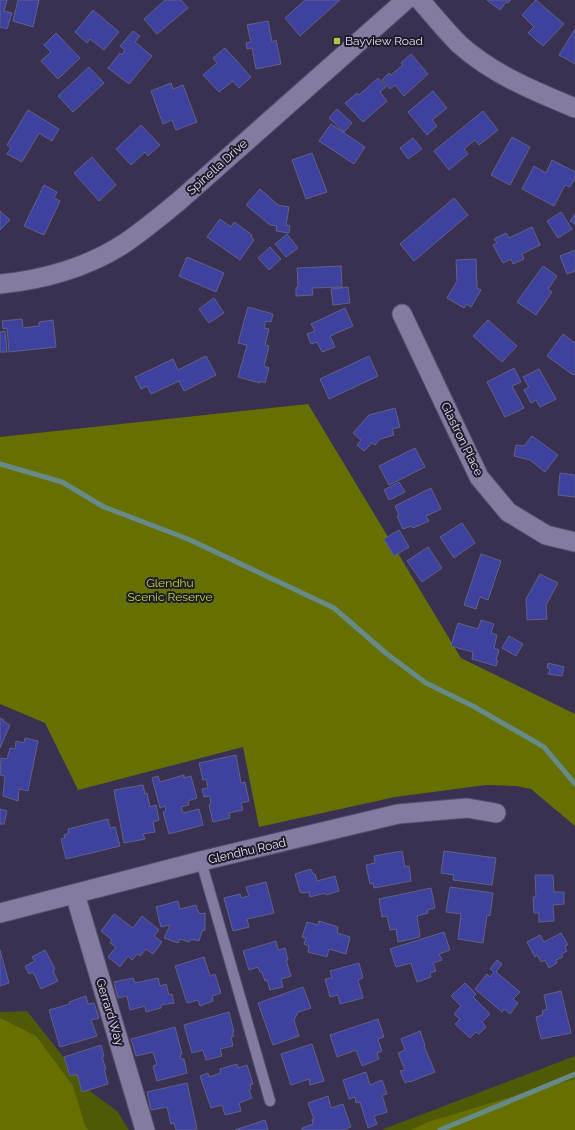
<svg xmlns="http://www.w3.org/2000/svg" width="575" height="1130" font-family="Raleway,sans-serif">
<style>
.green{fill:#505905}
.forest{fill:#657001}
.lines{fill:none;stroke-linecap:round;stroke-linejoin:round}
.stream{stroke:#678a88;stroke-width:5}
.building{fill:#3e419e;stroke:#5d6387}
.service-casing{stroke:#574e6b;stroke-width:12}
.minor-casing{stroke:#574e6b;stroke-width:21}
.service{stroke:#847ba0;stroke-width:10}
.minor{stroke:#847ba0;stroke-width:19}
.poi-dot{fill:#b2c34c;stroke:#1f1b2a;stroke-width:1.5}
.labels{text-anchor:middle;stroke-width:4;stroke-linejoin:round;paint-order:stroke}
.poi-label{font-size:12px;fill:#e1ddf2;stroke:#1f1b2a;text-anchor:start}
.street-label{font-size:12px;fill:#e1ddf2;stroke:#1f1b2a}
.park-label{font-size:12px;fill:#c3d731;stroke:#1f1b2a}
</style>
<rect width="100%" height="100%" fill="#3a3051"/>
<path class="green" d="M27,1011L91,1092L117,1111L129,1130H14L0,1098V1012Z
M575,1056V1130H381Z"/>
<path class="forest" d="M308,404L461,658L575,714V826L531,789L516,786L486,785L395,797L259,827L243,747L78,790L45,723L0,704V437Z
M0,1018L36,1036L73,1086L85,1125L88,1130H0Z
M575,1079V1130H411L428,1122L531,1091Z"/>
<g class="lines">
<path class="stream" d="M0,464L62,482L104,507L188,539L334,608L387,654L426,683L473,706L544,747L575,784
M440,1130L575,1074"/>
</g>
<path class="building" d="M0,0H7L4,11L12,13L7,29L0,27Z
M18,0H39L33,27L13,21Z
M165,0H181L188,8L157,34L144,19Z
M305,0H340L300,36L285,18Z
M487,0H511L508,3L506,2L500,10Z
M536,0L564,24L543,46L528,33L534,27L522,15Z
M93,10L119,32L104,50L90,39L87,43L75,32Z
M268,21L272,42L276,40L281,64L256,69L252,48L247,49L246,43L251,42L247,25Z
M575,29V64L559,55Z
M133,31L140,36L135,42L152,56L129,84L108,68L120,53L122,55L125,50L120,46Z
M56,33L80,58L58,79L41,61L51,52L44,45Z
M225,48L251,77L239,88L233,81L219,92L203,75L217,63L213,58Z
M411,54L428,74L404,96L395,85L390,89L382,80L389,73L391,75L403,65L401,63Z
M89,67L104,83L73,112L58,96Z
M378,78L386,87L380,92L387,101L363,122L345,103L357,93L359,95Z
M171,83L173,89L183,85L197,122L176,130L172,120L163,124L151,91Z
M433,91L447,108L432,120L437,126L427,135L408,112Z
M337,109L352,123L344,132L329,118Z
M28,110L59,129L52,141L39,133L22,162L7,154L11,148L7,145Z
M483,111L498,130L479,145L475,140L464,149L468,154L449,170L434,151Z
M331,124L365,147L354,164L319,141Z
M141,125L160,145L148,156L145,152L131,165L116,149Z
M512,137L530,147L510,185L491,175Z
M413,138L422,149L408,159L400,148Z
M312,153L327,192L306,199L292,160Z
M92,157L116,185L99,201L74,173Z
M552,160L575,172V178L570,187L565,185L554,206L522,189L534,166L546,173Z
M44,185L57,192L54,198L60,201L44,235L24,226Z
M260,189L278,205L289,207L286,225L290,226L289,233L276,231L277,226L270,225L246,205Z
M454,198L468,215L414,261L400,244Z
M0,211L10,220L0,230Z
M561,212L572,229L558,238L547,221Z
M575,214V224L570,221Z
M220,219L231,227L234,222L252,235L251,237L254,240L240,260L207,237Z
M532,227L540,245L522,254L524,259L513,264L511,259L503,263L493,245L497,243L494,239L506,233L509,238Z
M287,234L298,248L286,257L275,244Z
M270,247L281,259L269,270L258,258Z
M575,250V271L567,274L560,256Z
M187,257L224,273L216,292L179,276Z
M476,259L477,288L481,290L471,307L466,304L464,308L447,298L457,281L456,260Z
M341,266L342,287L312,288L313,295L296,296V288L298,287L297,268Z
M543,266L557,276L548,289L552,292L536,315L517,302Z
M348,287L350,303L333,305L331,289Z
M214,298L224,313L209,323L199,309Z
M248,307L273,314L271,322L266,321L264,328L269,329L265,345L269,346L264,366L269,368L265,383L261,381L260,383L238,377L247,345L238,343Z
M345,308L353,326L330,336L335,347L322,352L317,342L311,344L307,334L315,331L311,324Z
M22,319L23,328L39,326V322L53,320L56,347L9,352L7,328L3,329L2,321Z
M488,320L517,346L502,362L473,336Z
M5,331L7,352H0V332Z
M563,334L575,343V373L573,375L547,356Z
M206,356L216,375L184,391L179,381L151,394L147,386L141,389L135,377L173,359L178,370Z
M369,356L378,376L329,399L320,379Z
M514,368L521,382L512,386L524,408L505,417L487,382Z
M539,369L556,399L540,407L536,400L531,403L524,390L529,387L523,377Z
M395,408L400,427L392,429L394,435L380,439L375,445L372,443L364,451L357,445L361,440L353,433L369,415Z
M532,436L558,455L545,472L530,460L514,456L516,445L524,446Z
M415,448L425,467L389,485L379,466Z
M560,473L575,475V497L558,495Z
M399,482L405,492L389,500L384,490Z
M431,488L441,509L426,516L429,521L413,528L411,526L403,529L397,516L399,515L395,506Z
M462,523L475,543L454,558L440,537Z
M399,530L409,547L394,556L384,539Z
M428,547L442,568L422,582L407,561Z
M481,554L501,561L488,600L480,597L476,609L464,605Z
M540,574L558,583L546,605L547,619L527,620L526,599Z
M481,620L494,624L491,633L497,635L494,648L499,650L496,660L498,661L496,666L472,659L473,652L451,646L458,623L478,629Z
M509,636L523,644L516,656L502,648Z
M548,663L564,667L562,676L548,674L550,669L547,668Z
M0,718L4,720L3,721L10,725L0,748Z
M25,738L38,741L28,791L19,789L18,801L3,796L5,776L0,775L1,758L7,759L10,748L15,749L16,741L24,743Z
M236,755L241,783L245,782L249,801L241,803L243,810L229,813L230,818L213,822L209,805L211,804L210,796L204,797L202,789L208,788L206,779L203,780L199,763Z
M184,775V778L191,776L197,798L188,801L189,805L181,807L183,813L199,809L203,825L169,834L163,812L166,811L165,806L160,808L152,778L158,776L160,782Z
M143,785L145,794L147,793L150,807L156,805L159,820L153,822L155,832L143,834L145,839L124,843L114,790Z
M0,809L7,811L4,824H0Z
M108,819L110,828L115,827L120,846L66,859L61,839L65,838L64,835L69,833L68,829Z
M402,851L405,867L409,866L411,881L374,888L373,883L370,884L366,865L375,863L374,856Z
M444,851L496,858L492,885L453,880L454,875L441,873Z
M311,869L313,874H315L317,881L335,876L339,891L326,895L325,893L310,897L309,892L304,893L300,892L295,874Z
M535,875H553L554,892H564V904L553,905L554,921L539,922V913H534L533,897H536Z
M266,882L274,913L247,919L249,927L233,931L224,898L240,894L241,898L249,896L246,887Z
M450,887L493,893L490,916L487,915L483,943L458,939L461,914L446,912Z
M431,888L435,908L427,910L428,913L417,916L420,937L398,942L396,929L390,930L387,916L382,917L379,899Z
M178,901L180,909L196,905L198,912H199L200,914L205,913V930L202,931L199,941L191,939L189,942L180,939L178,943L164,938L170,925L161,927L156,907Z
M114,914L133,928L142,916L159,930L154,936L162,942L153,954L146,949L140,956L137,954L132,960L128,956L120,967L108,957L116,947L110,943L112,940L101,931Z
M319,921L338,927L337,933L350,937L346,954L329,949L327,957L308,952L309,946L304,944L306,938L302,937L307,922L318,925Z
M444,932L450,950L439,954L442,960L433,963L436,971L430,973L431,977L417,982L411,963L396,967L390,949Z
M561,933L568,945L565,946L567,951L561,954L563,957L556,960L557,963L549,968L545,960L541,962L537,955L535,957L527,942L540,935L544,942Z
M276,941L278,950L285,948L288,960H286L291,976L281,979L283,987L270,990L267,980L265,981L262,972H260L258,967L249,970L243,951Z
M0,950L9,983L0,986Z
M45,950L55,969L53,971L58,981L41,989L33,972L29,974L25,966L35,961L32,957Z
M204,957L210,976L215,974L221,993L212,996L213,1001L200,1006L198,1000L187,1003L175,966Z
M497,960L502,964L496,972L520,992L513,999L518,1003L510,1014L504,1009L502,1012L475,989L487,974L490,977L494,972L490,969Z
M359,963L363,978L358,980L363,998L340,1004L338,995L330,997L325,979L332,978L330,971Z
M133,978L135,983L158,978L160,986L166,984L169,995L172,994L174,1003L161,1005V1008L146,1012L145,1006L130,1010L127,996L118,998L114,982Z
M465,983L476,994L473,997L490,1014L482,1022L486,1027L479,1034L476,1032L470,1038L455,1024L460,1019L454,1014L461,1006L451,996Z
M303,987L311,1008L298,1012L294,1020L299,1036L273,1045L258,1003Z
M561,991L571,1033L541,1039L536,1017L543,1015L542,1011L547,1009L544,995Z
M86,996L88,1004L94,1003L99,1018L91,1020L97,1036L60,1047L49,1010L70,1004L69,1002Z
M229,1012L234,1032H232L234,1036L231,1037L233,1046L220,1049L222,1056L206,1060L203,1050L192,1053L184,1025Z
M378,1019L384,1037L378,1039L382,1051L377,1053L379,1059L362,1066L356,1050L337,1057L330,1035Z
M175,1027L182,1054L180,1055L181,1059H184L187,1073L157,1081L153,1066L157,1065L153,1052L136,1056L131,1039Z
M420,1031L425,1045L424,1046L435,1072L410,1082V1081L405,1083L400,1071L405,1070L398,1053L405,1050L401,1039Z
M312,1044L324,1081L310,1085L309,1079L291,1085L281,1054Z
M101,1045L104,1056L102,1057L106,1069H104L108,1084L82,1092L77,1074L70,1076L64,1057Z
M237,1064L238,1068L247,1065L253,1084L250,1085L251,1089L249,1090L252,1098L239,1103L241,1111L225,1115L222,1105L211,1108L200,1076L208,1073L209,1077L221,1073L220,1069Z
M366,1072L370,1085L382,1080L387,1094L382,1095L387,1112L374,1116L377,1124L368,1128L360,1102L356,1103L355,1097L349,1099L343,1080Z
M187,1083L197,1129L192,1130H176L174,1123L171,1124L167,1107L151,1110L147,1092Z
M328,1096L331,1108L343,1104L351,1127L343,1130H302V1128L313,1124L312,1119H314L308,1103Z
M265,1120L268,1130H235Z"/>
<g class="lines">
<defs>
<path id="service" d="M201,861L270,1101"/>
<path id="minor" d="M420,0C433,15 445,30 459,44C492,74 534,91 575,108
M0,284C43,280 89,267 125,243C144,230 161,216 179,201L406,0
M402,314L479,477L508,512L546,535L575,542
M75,894L145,1130
M0,913L201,861L398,814L467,808L496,813"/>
</defs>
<use href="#service" class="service-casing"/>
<use href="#minor" class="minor-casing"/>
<use href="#service" class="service"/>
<use href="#minor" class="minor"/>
</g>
<rect class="poi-dot" x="333" y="37" width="8" height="8" rx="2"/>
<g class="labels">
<g class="poi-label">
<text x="345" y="45">Bayview Road</text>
</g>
<g class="street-label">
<text transform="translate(217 167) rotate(-42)" y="4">Spinella Drive</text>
<text transform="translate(462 439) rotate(64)" y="4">Glastron Place</text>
<text transform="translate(247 851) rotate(-13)" y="4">Glendhu Road</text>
<text transform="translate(110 1012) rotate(73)" y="4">Gerrard Way</text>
</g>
<g class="park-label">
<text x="170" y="587">Glendhu<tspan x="170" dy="14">Scenic Reserve</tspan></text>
</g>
</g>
</svg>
